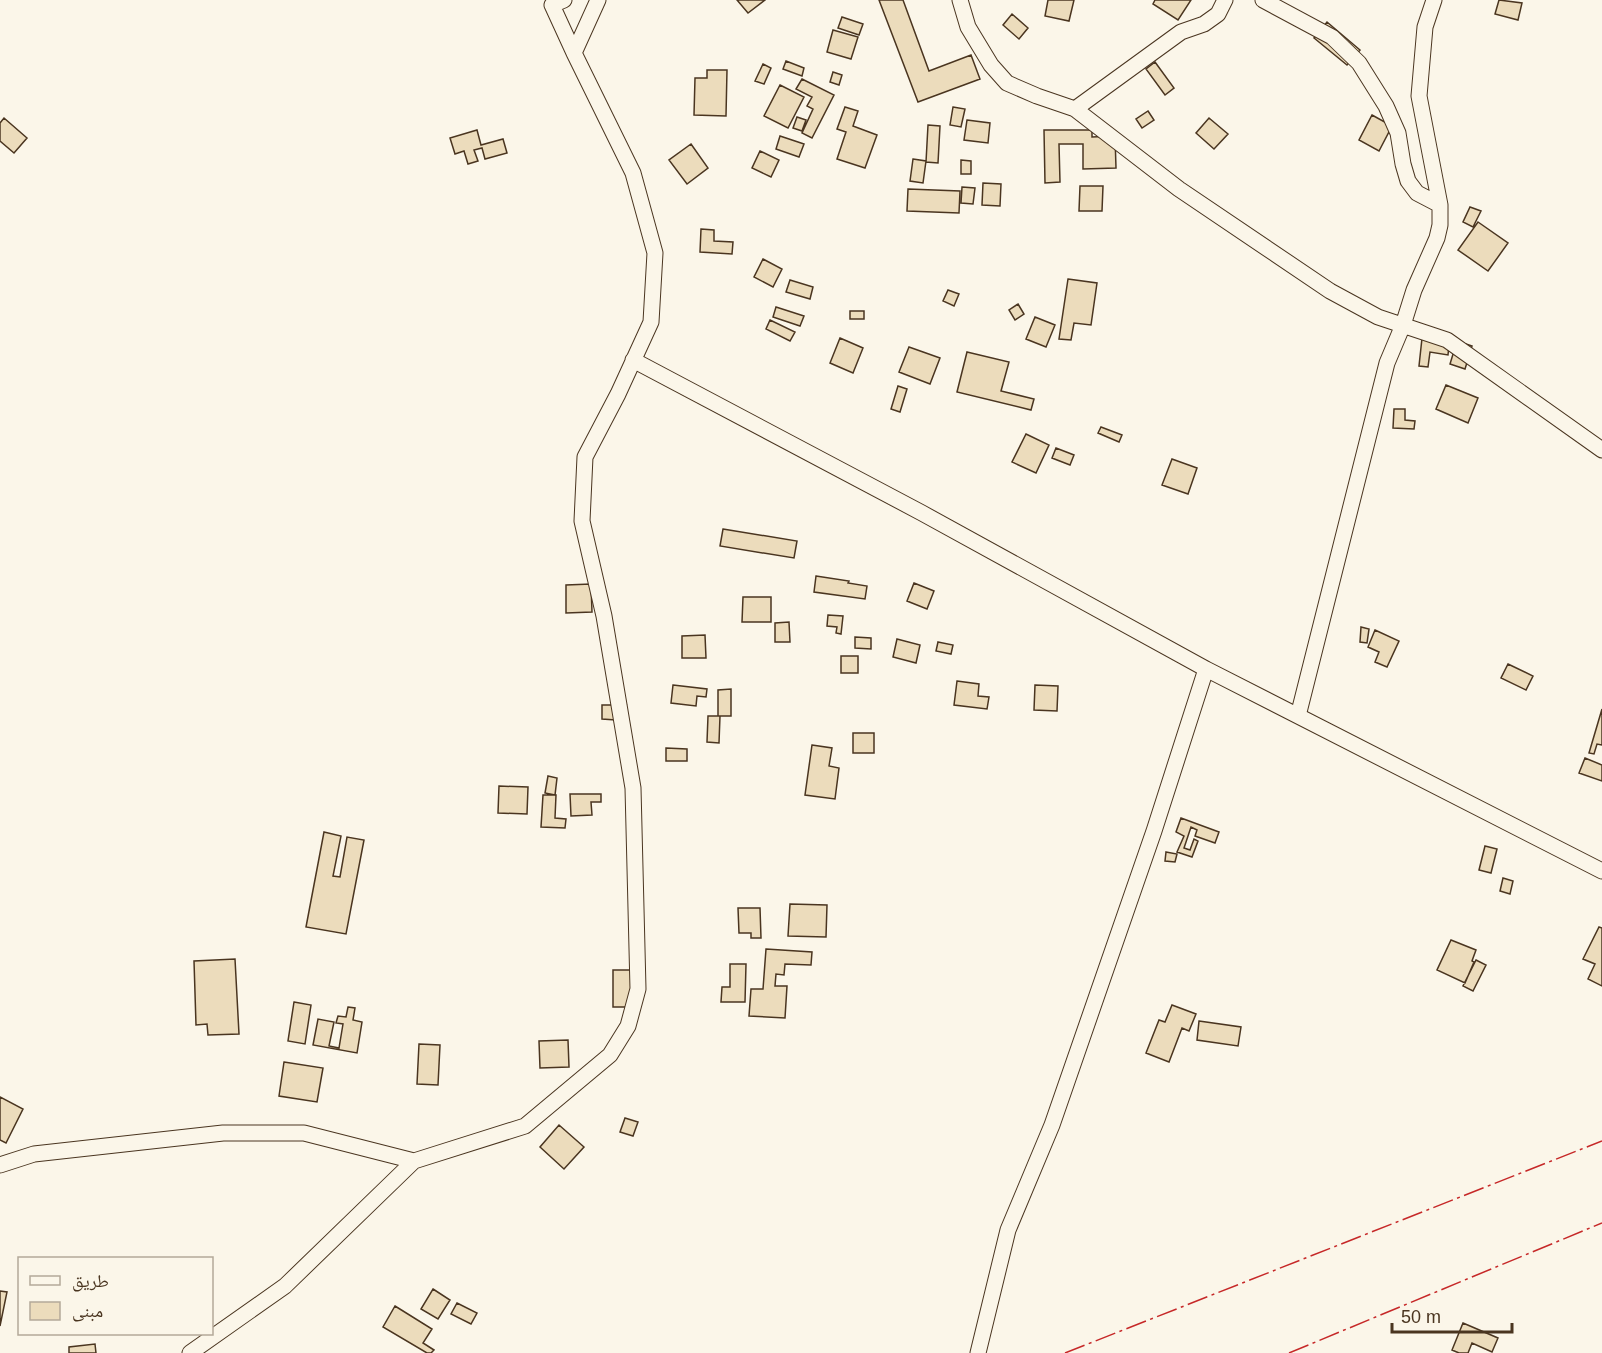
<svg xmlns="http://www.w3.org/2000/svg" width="1602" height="1353" font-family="Helvetica,'Noto Naskh Arabic',sans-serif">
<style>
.building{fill:#ecdcbc;stroke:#4a3520;stroke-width:1.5}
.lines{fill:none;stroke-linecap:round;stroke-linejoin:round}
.minor-casing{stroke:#4a3520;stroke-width:17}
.minor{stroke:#fbf6e9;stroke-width:15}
.power{stroke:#c62828;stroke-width:1.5;stroke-dasharray:21 4.5 3 4.5;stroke-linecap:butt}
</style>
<rect width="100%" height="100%" fill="#fbf6e9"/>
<path class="building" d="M737,0H765L748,13Z
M879,0H903L929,71L971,55L980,79L918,102Z
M1048,0H1074L1069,21L1045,16Z
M1155,0H1191L1178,20L1153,4Z
M1499,0L1522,3L1518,20L1495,14Z
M1012,14L1028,28L1019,39L1003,25Z
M842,17L863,24L859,35L838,28Z
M1327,22L1360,50L1347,65L1314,38Z
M833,30L858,37L851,59L827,52Z
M786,61L804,68L802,76L783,69Z
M1155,62L1174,88L1165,95L1146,69Z
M763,64L771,68L764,84L755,81Z
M707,70H727L726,116L694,115L695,78H707Z
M833,72L842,75L839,85L830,82Z
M802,79L834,95L812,138L802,133L813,109L807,106L812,97L796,89Z
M780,85L804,97L788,128L764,116Z
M845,107L858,111L853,126L877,135L865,168L837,159L846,132L837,129Z
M953,107L965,109L961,127L950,125Z
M1148,111L1154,120L1142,128L1136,119Z
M1372,115L1392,126L1379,151L1359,140Z
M797,117L806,120L802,131L793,128Z
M4,118L27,138L14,153L0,141V123Z
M1209,118L1228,134L1214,149L1196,133Z
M967,120L990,123L988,143L964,140Z
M928,125L940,126L938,163L926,162Z
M477,130L481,145L503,139L507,153L485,159L482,148L474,150L478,161L468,164L464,151L455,154L450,138Z
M1044,130H1092V137L1115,136L1116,168L1083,169V144H1059L1060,182L1045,183Z
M780,136L804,144L799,157L776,149Z
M691,144L708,168L687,184L669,160Z
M760,151L779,160L771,177L752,168Z
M913,159L926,161L923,183L910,181Z
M961,160L971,161V174H961Z
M983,183L1001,184L1000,206L982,205Z
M1080,186H1103L1102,211H1079Z
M962,187L975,188L973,204L961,203Z
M908,189L960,191L959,213L907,211Z
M1470,207L1481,211L1473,227L1463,222Z
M1478,222L1508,243L1488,271L1458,250Z
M701,229L714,230V241L733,242L732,254L700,252Z
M763,259L782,269L773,287L754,277Z
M1068,279L1097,283L1091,325L1074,323L1071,340L1059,339Z
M790,280L813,287L810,299L786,292Z
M948,290L959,294L954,306L943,301Z
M1018,304L1024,314L1015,320L1009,310Z
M776,307L804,316L800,326L773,317Z
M850,311H864V319H850Z
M1035,317L1055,325L1046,347L1026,339Z
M770,320L795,332L790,341L766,329Z
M1423,329L1449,345L1448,355L1430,352L1428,367L1419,366Z
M840,338L863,348L853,373L830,363Z
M1457,341L1472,346L1465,369L1450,364Z
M909,347L940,358L930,384L899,372Z
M967,352L1009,362L1001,391L1034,399L1031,410L957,392Z
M1446,385L1478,398L1468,423L1436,409Z
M898,386L907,389L900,412L891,409Z
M1394,409H1405V420L1415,421L1414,429L1393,428Z
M1101,427L1122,435L1119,442L1098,433Z
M1026,434L1049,445L1036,473L1012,462Z
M1056,448L1074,455L1070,465L1052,458Z
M1172,459L1197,468L1188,494L1162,485Z
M723,529L797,541L794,558L720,546Z
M816,576L849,581L848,583L867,586L865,599L814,592Z
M914,583L934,591L927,609L907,601Z
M591,584L592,612L566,613V585Z
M743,597H771V622H742Z
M828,615L843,616L841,634L836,633L837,627L827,626Z
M789,622L790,642H775V623Z
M1361,627L1369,629L1367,643L1360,642Z
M1375,630L1399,641L1387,667L1375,662L1379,652L1368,647Z
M705,635L706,658H682V636Z
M855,637L871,638V649L855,648Z
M897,639L920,645L916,663L893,657Z
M938,642L953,645L951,654L936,651Z
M841,656H858V673H841Z
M1508,664L1533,676L1526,690L1501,678Z
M957,681L979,684L978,696L989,697L987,709L954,705Z
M673,685L707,689L706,697L697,696L696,706L671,703Z
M1035,685L1058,686L1057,711L1034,710Z
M731,689V716H718V690Z
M602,705H626L616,720L602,719Z
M1602,709V745L1597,744L1594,754L1589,753Z
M708,716H720L719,743L707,742Z
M853,733H874V753H853Z
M812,745L832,748L829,766L839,768L835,799L805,795Z
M666,748L687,749V761H666Z
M1585,758L1602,765V781L1579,773Z
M548,776L557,778L555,795L545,793Z
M499,786L528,787L527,814L498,813Z
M570,794H601V802H591L592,815L571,816Z
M543,795H556L555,818L566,819L565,828L541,827Z
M1181,818L1219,832L1215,843L1195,836L1197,830L1191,827L1184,848L1190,850L1194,839L1198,841L1192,857L1177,852L1184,836L1176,832Z
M324,832L341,836L333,876L340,877L347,837L364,840L346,934L306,927Z
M1485,846L1497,849L1491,873L1479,870Z
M1166,852L1177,854L1175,862L1165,861Z
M1503,878L1513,881L1510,894L1500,891Z
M790,904L827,905L826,937L788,936Z
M738,908H760L761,938H751V933H739Z
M1599,927L1602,928V986L1588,979L1595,964L1583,959Z
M1451,940L1476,950L1472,961L1474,962L1465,983L1437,970Z
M766,949L812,952L811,965L785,964L784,975L776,974L775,986H787L785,1018L749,1016L751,989H763Z
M235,959L239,1034L208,1035L207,1024L196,1025L194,961Z
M1476,960L1486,965L1473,991L1463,986Z
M730,964H746L745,1002H721L722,987H730Z
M613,970H635L634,1007H613Z
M294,1002L311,1005L305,1044L288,1041Z
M1172,1005L1196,1014L1189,1031L1182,1028L1169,1062L1146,1053L1159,1020L1165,1022Z
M348,1007L355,1008L353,1020L362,1022L357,1053L313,1045L318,1019L334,1022L329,1046L339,1048L343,1024L336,1023L338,1016L346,1017Z
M1199,1021L1241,1027L1238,1046L1197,1040Z
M568,1040L569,1067L540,1068L539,1041Z
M419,1044L440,1045L438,1085L417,1084Z
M284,1062L323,1068L317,1102L279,1096Z
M0,1097L23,1109L6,1143L0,1140Z
M625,1118L638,1122L633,1136L620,1132Z
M559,1125L584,1147L564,1169L540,1147Z
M433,1289L450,1300L438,1319L421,1309Z
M0,1291L7,1292L0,1326Z
M457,1303L477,1313L471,1324L451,1314Z
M395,1306L432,1329L423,1343L434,1350L431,1353H427L383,1327Z
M1463,1323L1498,1338L1492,1352L1472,1343L1468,1353H1459L1452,1350Z
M95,1344L96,1353H69V1347Z"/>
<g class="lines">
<defs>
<path id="minor" d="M564,0L552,5L574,53L598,0
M960,0L968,27L991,65L1007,83L1037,96L1075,109L1179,189L1330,291L1378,317L1447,340L1602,450
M1263,0L1332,37L1359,63L1386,106L1398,133L1403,164L1408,181L1417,193L1440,205
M1075,109L1181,32L1204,24L1218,14L1225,0
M633,360L922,513L1206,669L1154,831L1052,1125L1008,1230L978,1353
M1206,669L1602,871
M1298,716L1387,363L1403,325L1414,290L1437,238L1440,225V205L1419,96L1425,27L1434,0
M0,1165L34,1154L223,1133H304L414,1161
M190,1353L285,1286L414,1161L525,1126L610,1055L628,1026L638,989L633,788L604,616L582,521L585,457L618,394L651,322L655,253L633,173L574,53"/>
</defs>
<use href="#minor" class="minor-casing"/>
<use href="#minor" class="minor"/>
<path class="power" d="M1065,1353L1602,1141
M1289,1353L1602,1223"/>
</g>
<rect x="18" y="1257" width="195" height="78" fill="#fbf6e9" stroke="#b4a999" stroke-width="1.5"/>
<rect x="30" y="1276" width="30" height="9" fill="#fbf6e9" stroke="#b4a999" stroke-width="1.5"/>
<text x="72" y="1287" font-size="18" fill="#4a3520">طريق</text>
<rect x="30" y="1302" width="30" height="18" fill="#ecdcbc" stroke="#b4a999" stroke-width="1.5"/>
<text x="72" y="1317" font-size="18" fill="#4a3520">مبنى</text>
<path d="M1392 1323v9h120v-9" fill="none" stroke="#4a3520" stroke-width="3"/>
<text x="1401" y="1323" font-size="18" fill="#4a3520" stroke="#fbf6e9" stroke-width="4.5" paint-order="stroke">50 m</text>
</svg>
